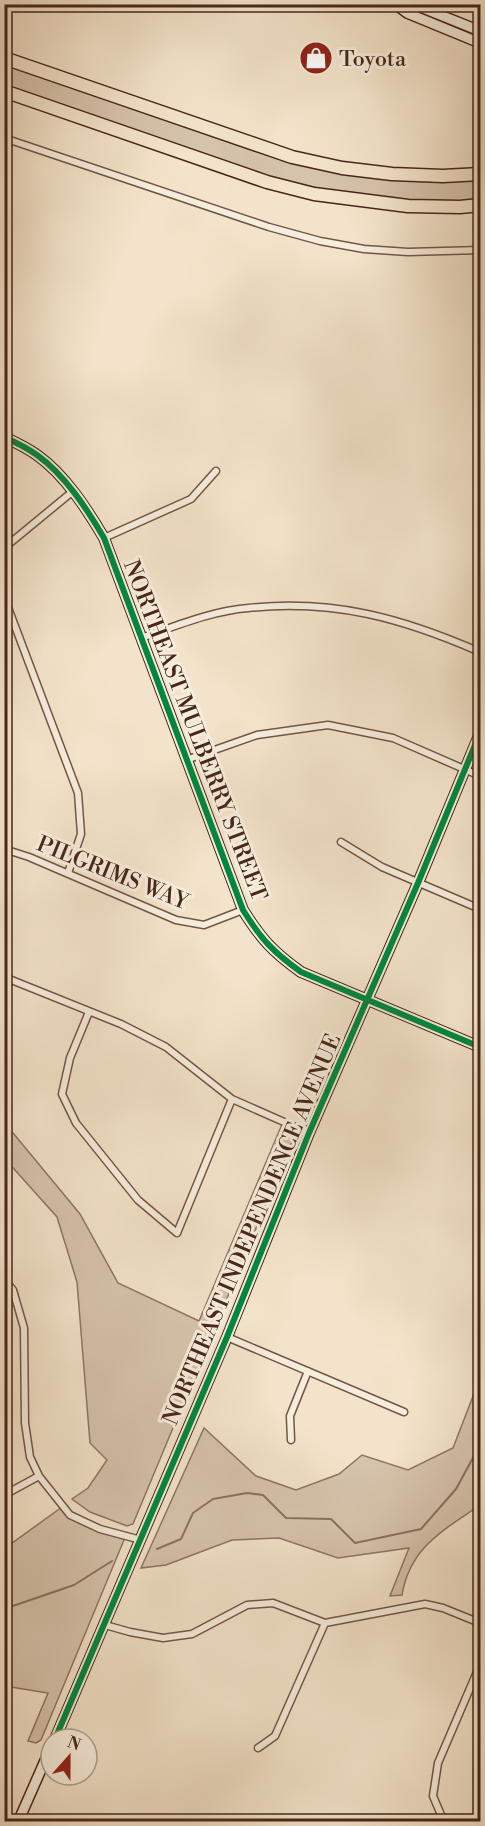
<svg xmlns="http://www.w3.org/2000/svg" width="485" height="1826" font-family="'Libre Bodoni',serif">
<style>
.green{fill:#d6c3ac;stroke:#8e7563;stroke-width:1.5}
.lines{fill:none;stroke-linecap:round;stroke-linejoin:round}
.stream{stroke:#8b7160;stroke-width:2}
.street-casing{stroke:#725646;stroke-width:9}
.secondary-casing{stroke:#47271a;stroke-width:12}
.highway-casing{stroke:#47271a;stroke-width:15}
.street{stroke:#f7eddd;stroke-width:6}
.secondary{stroke:#f7eddd;stroke-width:9}
.highway{stroke:#f3e3ca;stroke-width:12}
.cycleway-casing{stroke:#f7eddd;stroke-width:10}
.cycleway{stroke:#00873e;stroke-width:6}
.labels{text-anchor:middle;stroke-width:6;stroke-linejoin:round;paint-order:stroke}
.poi-label{font-size:22px;fill:#47271a;stroke:#f7eddd;text-anchor:start}
.street-label{font-size:22px;fill:#47271a;stroke:#f7eddd}
</style>
<rect width="100%" height="100%" fill="#f3e3ca"/>
<filter id="stains"><feTurbulence type="fractalNoise" baseFrequency=".00333" numOctaves="4"/><feColorMatrix values="0 0 0 0 .2 0 0 0 0 .09 0 0 0 0 .02 0 0 0 .5 -.17"/></filter>
<radialGradient id="worn" r=".72"><stop offset=".6" stop-color="#630" stop-opacity="0"/><stop offset="1" stop-color="#630" stop-opacity=".3"/></radialGradient>
<path class="green" d="M5,64L254,151L302,165L380,179L480,180V201L439,203L387,200L329,192L269,177L5,86Z
M4,1122L80,1214L118,1283L199,1321L283,1122L297,1130L133,1524L127,1526L90,1512L72,1499L88,1488L107,1460L90,1443L77,1282L57,1217L5,1159Z
M480,1378V1505C444,1530 410,1547 402,1595L390,1596L409,1548L338,1558L279,1538L232,1540L166,1565L141,1568L204,1428L256,1476L296,1490L339,1474L362,1455L408,1470L453,1448Z
M62,1507L118,1534L124,1540L41,1740L36,1743L28,1741L48,1693L5,1686L4,1549Z"/>
<g class="lines">
<path class="stream" d="M157,1549L181,1539L193,1513L213,1499L247,1493L263,1495L286,1518L331,1519L355,1543L421,1529L456,1489L480,1445
M4,1609L74,1585L112,1561"/>
<defs>
<path id="street" d="M4,138L269,227L320,241L364,249L408,252L480,250
M104,538L191,499L216,471
M4,548L72,492
M4,597L78,793L81,834L68,873
M141,638C176,626 211,611 248,608C334,599 402,618 480,652
M186,760L257,735L328,725L393,738L480,776
M341,842L382,867L480,909
M4,849L29,857L176,920L204,925L243,910
M4,977L121,1024L166,1047L232,1099L309,1133
M89,1012L70,1058L62,1094L76,1123L138,1200L177,1233L232,1099
M4,1279L13,1290L24,1328L25,1423L30,1457L39,1476L70,1515L100,1529L141,1540
M227,1337L404,1412
M291,1440L290,1416L308,1371
M4,1495L39,1476
M105,1625L130,1632L163,1638L192,1634L247,1605L273,1603L325,1623L425,1604L443,1608L480,1623
M258,1748L275,1736L325,1623
M444,1822L433,1796L438,1763L480,1665"/>
<path id="secondary" d="M395,4L407,13L480,43
M413,4L480,31
M4,437C15,442 27,448 37,455C65,475 87,509 104,538L243,910C261,939 273,952 301,972L480,1047
M55,1739L227,1337L309,1133L418,883L480,733
M18,1822L51,1747"/>
<path id="highway" d="M4,58L292,157L342,168L392,174L443,176L480,174
M4,91L267,182L314,194L408,206L460,207L480,205"/>
</defs>
<use href="#street" class="street-casing"/>
<use href="#secondary" class="secondary-casing"/>
<use href="#highway" class="highway-casing"/>
<use href="#street" class="street"/>
<use href="#secondary" class="secondary"/>
<use href="#highway" class="highway"/>
<defs>
<path id="cycleway" d="M4,437C15,442 27,448 37,455C65,475 87,509 104,538L243,910C261,939 273,952 301,972L480,1047
M55,1739L227,1337L309,1133L418,883L480,733"/>
</defs>
<use href="#cycleway" class="cycleway-casing"/>
<use href="#cycleway" class="cycleway"/>
</g>
<defs>
<symbol id="shop-disc" viewBox="-11 -11 22 22"><circle r="9.5" fill="#8f2418" stroke="#f7eddd"/><path d="M-5-2.5h2.3a2.7 3.5 0 0 1 5.4 0H5L5.5 6h-11ZM-1.5-2.5h3a1.5 2.3 0 0 0-3 0Z" fill="#fff"/></symbol>
</defs>
<g fill-rule="evenodd">
<use href="#shop-disc" x="297" y="39" width="38" height="38"/>
</g>
<g class="labels">
<g class="poi-label">
<text x="339" y="66">Toyota</text>
</g>
<g class="street-label">
<text transform="translate(196 730) rotate(69)" y="8">NORTHEAST MULBERRY STREET</text>
<text transform="translate(113 872) rotate(22)" y="8">PILGRIMS WAY</text>
<text transform="translate(251 1229) rotate(-67)" y="8">NORTHEAST INDEPENDENCE AVENUE</text>
</g>
</g>
<rect width="485" height="1826" fill="none" stroke="#f3e3ca" stroke-width="24"/>
<rect x="6" y="6" width="473" height="1814" fill="none" stroke="#47271a" stroke-width="3"/>
<rect x="12" y="12" width="461" height="1802" fill="none" stroke="#47271a" stroke-width="1.5"/>
<g transform="translate(69 1757) rotate(21)"><circle r="28" fill="#f7eddd" stroke="#b19e8f" stroke-width="1.5"/>
<path d="M0-4.5L10 22L0 15L-10 22Z" fill="#8f2418"/>
<text y="-9" font-size="16" font-weight="bold" text-anchor="middle" fill="#47271a">N</text>
</g>
<rect width="100%" height="100%" filter="url(#stains)"/>
<rect width="100%" height="100%" fill="url(#worn)"/>
</svg>
